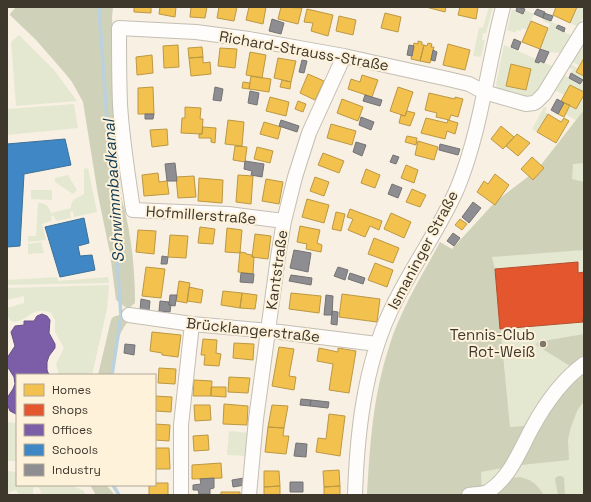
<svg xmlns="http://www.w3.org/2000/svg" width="591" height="502" font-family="'Space Grotesk',sans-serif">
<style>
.green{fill:#e5e8d0;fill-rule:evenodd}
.forest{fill:#cfd2b9}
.homes{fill:#f2c14e;stroke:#bc9844}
.shops{fill:#e4572e;stroke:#b24d2d}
.offices{fill:#7b5ea7;stroke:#685282}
.schools{fill:#3f88c5;stroke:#3e7097}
.industry{fill:#8d8d92;stroke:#757373}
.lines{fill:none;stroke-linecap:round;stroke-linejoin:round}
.stream{stroke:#bbd1de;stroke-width:3.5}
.minor-casing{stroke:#c4beb3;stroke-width:16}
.minor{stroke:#fefdfb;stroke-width:14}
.poi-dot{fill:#7e786c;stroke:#fff2db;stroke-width:1.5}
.labels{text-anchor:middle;stroke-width:4;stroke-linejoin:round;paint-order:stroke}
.street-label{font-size:15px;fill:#3d372c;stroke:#fff2db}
.poi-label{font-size:15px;fill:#3d372c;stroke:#fff2db;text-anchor:end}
.water-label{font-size:16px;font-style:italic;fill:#0d3953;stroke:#fff2db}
</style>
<rect width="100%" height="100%" fill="#f7f0e3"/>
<path class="green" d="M489,7H493L486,33H483L482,40H485L481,57L473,56L479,28L483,27Z
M577,7H584V17L577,26L570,23Z
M512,9L523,14L525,10L534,14L527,30L522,28L521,31L517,30L516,33L507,30Z
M544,18L558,25L556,29L571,35L560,53L549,52L540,49L550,24L543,21Z
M19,35L54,70L77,101L16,106L11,42Z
M580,43L584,46V58L580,66L570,60Z
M504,45L536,59L535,62L539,63L540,61L552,66C546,76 539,95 527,97L500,90L497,88L496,84ZM511,64L531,69L526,90L506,85Z
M568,63L578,68L576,72L584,76V92L570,85L564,95L557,91H551L562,74L581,84L583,80L571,73L573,70L566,66Z
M584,95V495H399L510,427L495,269L492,257H495V202L537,170L576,120L565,114L570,105L576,109Z
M74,104L78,128L7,135V109Z
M544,107L547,108L545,112L548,114L537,132L532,129Z
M88,168L97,212L74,217L73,211L70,212L71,218L56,221L54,216H51L52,221L42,224L46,240L28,242V236H36L38,203C46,203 48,205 51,213L71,208C70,200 78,197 84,194V169Z
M68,175L77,190L73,194L55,182V178Z
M31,190H52V200L31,199Z
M41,242L44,253L28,254V244Z
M57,277L58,281L108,277L109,283L7,285V280Z
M109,285L107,309L92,375H59L56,364L64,348L55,332V320L51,313C30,304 27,325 11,321L7,316V308L24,303V296L7,300V288Z
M7,422L17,423V461H7Z
M229,431L249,433L247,456L227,455Z
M7,471L17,472V485H69L83,490L86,495L41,494L40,489L37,487L33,488V495H19L16,490L10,492V495H7Z"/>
<path class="forest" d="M16,7H113L112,17L121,196C131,231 135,267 135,303L128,309L116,300L110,253L98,195L83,102L72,82L64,72L36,40L10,15V14Z
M584,110V163L573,164L572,179L584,182V250L492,257L495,269L510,427L539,425L552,403L584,370V401L577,411L570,430L568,440L569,460L512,466L481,472L482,495H367C370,444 373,396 389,347C400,310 422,276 440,242L452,249L495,202L537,170Z
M119,315L129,321C117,332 113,359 111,375H98L111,320L113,317Z
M584,334V355L570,366L536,345L538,342Z
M559,476H562L564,478L565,495H558L555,480L556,477Z
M520,477C533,480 536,484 544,495H495L511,478Z
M90,485H106L115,495H96Z"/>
<path class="homes" d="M134,7H151V13L134,12Z
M160,7H176L175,17L159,14Z
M191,7H207L205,18L190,17Z
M219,7H237L234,21L217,18Z
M249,7H266L263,24L246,20Z
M281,7L302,8L298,24L278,19Z
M426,7H446L445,12Z
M460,7H478L476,19L458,15Z
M556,7H577L570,23L553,15Z
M307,9L333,15L328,36L311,31L313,23L304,22Z
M385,13L401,17L398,32L381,28Z
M339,16L356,20L353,35L336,31Z
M531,21L548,28L540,49L522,42Z
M418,41L422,42V45H424L420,61L411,59L414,43L418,44Z
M428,43L432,44L431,47H434L430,63L420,61L424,45L427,46Z
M448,44L470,50L465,70L443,65Z
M178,45L179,67L164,68L163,46Z
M202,47L203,57L189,58L188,48Z
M220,48L237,49L235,68L218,66Z
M250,52L266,55L262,78L246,75Z
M152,55L153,73L137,75L136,57Z
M203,57V63L210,62L211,74L191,76L189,58Z
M278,58L296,61L291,82L274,78Z
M584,58V76L576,72Z
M511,64L531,69L526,90L506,86Z
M308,74L324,81L315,100L300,93Z
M362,75L378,80L372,97L348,89L351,79L360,82Z
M251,76L271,79L269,92L249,89Z
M282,80L291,82L290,89L280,87Z
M243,82L250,83L249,89L242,88Z
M570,85L584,92V95L576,109L561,101Z
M153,87L154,114H138V88Z
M398,87L413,92L405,116L390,111Z
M429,93L455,99V97L463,99L458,117L451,115L449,120L436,117L437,113L425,110Z
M270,97L289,102L286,116L266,111Z
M342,99L363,107L358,121L337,113Z
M298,101L306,104L303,112L295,109Z
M564,103L570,105L564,117L558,114Z
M185,107L201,108L200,119H203L202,134L181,133L182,118H185Z
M407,111L415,113L410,126L399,123L401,115L405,116Z
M548,114L561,122L564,118L569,121L556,143L537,132Z
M426,118L447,123L448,120L458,123L455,134L447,131L445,139L421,133Z
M228,120L244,122L242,146L225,144Z
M264,122L281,127L278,139L260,134Z
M331,124L356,131L352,145L327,138Z
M501,126L514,137L503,149L491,139Z
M203,127L216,128L215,143L211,142V138H199V134H202Z
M167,129L168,145L152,147L150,130Z
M517,134L530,143L518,156L506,146Z
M407,136L417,138L416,145L405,142Z
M418,141L438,147L434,160L415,155Z
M235,146L247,147L245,162L233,160Z
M257,147L273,151L270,163L254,159Z
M323,153L344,161L339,173L318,165Z
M532,157L544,168L533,180L521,169Z
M406,165L418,170L414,183L401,178Z
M366,169L380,175L375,188L361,183Z
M158,173L159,182L167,181L169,194L144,196L142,175Z
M495,174L509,185L495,205L477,192L484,181L488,184Z
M238,175L253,176L251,204L236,202Z
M194,176L196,197L178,198L176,177Z
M315,177L329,182L324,196L310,191Z
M199,178L223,180L222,203L198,201Z
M266,179L283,182L279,204L262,201Z
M412,189L426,195L420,207L406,202Z
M307,199L329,205L324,223L302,217Z
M350,209L382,221L379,230L370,226L365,237L348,230L353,219L347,217Z
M336,212L345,214L341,231L332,229Z
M391,213L411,222L404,238L384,229Z
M460,219L467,224L462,230L455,225Z
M300,226L320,230L317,243L322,245L321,252L306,249L307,244L297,242Z
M200,227L215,229L213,244L198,243Z
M227,228L242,230L240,253L225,252Z
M138,230L156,231L154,254L136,252Z
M255,234L271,236L268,259L252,257Z
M170,235L188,236L186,258L168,257Z
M374,238L399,248L393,263L368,254Z
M240,252L246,253V254L252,255V257H254L253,274L238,272Z
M375,263L393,270L387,287L368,280Z
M146,267L165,269L161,298L142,296Z
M179,281L190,283L187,303L176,301Z
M189,287L203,290L201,303L187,301Z
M223,291L242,293L240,308L221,305Z
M242,293L257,295L255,309L240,308Z
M291,293L321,296L319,313L289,309Z
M342,294L380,299L377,322L339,317Z
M152,332L181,335L178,357L162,355V353L150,351Z
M203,339L217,340L216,353L221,354L219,366L204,365L205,355H201Z
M234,343L254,344L253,360L233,358Z
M279,347L294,349L289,376L296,377L294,390L272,386Z
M319,348L338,352V348L356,351L349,393L329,390L333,364L317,361Z
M159,368L176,369L175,384L158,383Z
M229,377L250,378L248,393L228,392Z
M194,380L212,381L211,396H193Z
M211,387H226V397L211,396Z
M155,396L172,397L171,412L155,411Z
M224,404L248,406L247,425L223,424Z
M194,405H210L211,420L195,421Z
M272,405L288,406L284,428L268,427Z
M329,414L345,416L340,456L316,452L318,438L326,439Z
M155,424L170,425L169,441L155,440Z
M268,427L284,428L283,436H289L286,454L265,452Z
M208,435L209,450L194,451L193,436Z
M155,448H169L170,469H155Z
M221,463L222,478L192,479V465Z
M339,470L340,486L324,487L323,471Z
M264,471H279L280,486L264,487Z
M155,483H168V495H149V485H155Z
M280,486V495H264V487Z
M340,486V495H324V487Z
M221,492H240V495H221Z"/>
<path class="shops" d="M578,262V273L584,272V319H582L583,322L500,329L495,269Z"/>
<path class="offices" d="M42,314L47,316L50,320L49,333L55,344V348L49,356L47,362V370L49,375H17V414H16L10,411L7,404V398L13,389L15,384L14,377L7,366V358L15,346L11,332L15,326L24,325V321H34L37,316Z"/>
<path class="schools" d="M65,139L71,165L24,174L20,246L7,247V144Z
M84,218L89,243L78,246L80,256L92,255L95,270L60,277L45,227Z"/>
<path class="industry" d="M517,7L525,9L523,14L516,11Z
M537,9L545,12L543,18L534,14Z
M544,13L553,16L551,21L543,18Z
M272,19L284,23L281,34L269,31Z
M558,25L565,28L564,32L556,28Z
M514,39L521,42L518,50L511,47Z
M409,45L414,46L412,56L407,55Z
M540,49L549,52L544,63L540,61L539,63L535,62Z
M433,50L437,52L435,61L431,60Z
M302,60L307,61L304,73L299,72Z
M571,73L583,80L580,84L569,78Z
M215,87L223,89L221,101L213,100Z
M250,91L259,93L257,105L248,103Z
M365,95L382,100L380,106L363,101Z
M557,99L564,103L558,114L551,110Z
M145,114H154L153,119H145Z
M361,117L374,122L371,130L359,125Z
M281,120L299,126L297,132L279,126Z
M356,142L366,145L362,156L353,152Z
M440,144L460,149L458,155L439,150Z
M393,155L399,157L396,164L390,162Z
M245,161L264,164L262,177L251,175L252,171L244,169Z
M175,163L177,181H167L165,164Z
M392,184L402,188L398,198L388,194Z
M473,202L481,208L469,223L462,217Z
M453,233L460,238L454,246L447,241Z
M294,250L311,253L308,272L290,268Z
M162,256L168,257L167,264H161Z
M338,267L348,270L345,280L334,276Z
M241,273L254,274L253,283L240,282Z
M350,273L365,278L363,284L348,279Z
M291,275L312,278L311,285L289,281Z
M170,295H177L175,306L169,305Z
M326,295L333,296L332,315H324Z
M141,299L150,301L149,311L140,310Z
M160,301L169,302V305H171L170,312L159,311Z
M332,311L338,312L337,325L331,324Z
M125,344L135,345L134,355L124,353Z
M301,399L311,400L310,406L300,405Z
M311,400L329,402L328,408L310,406Z
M296,443L307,444L306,457L294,456Z
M214,478V488L210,489V494H199L198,490H193V485L201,484L200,479Z
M244,478L245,485L233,487L232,480Z
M290,482H303V492H290Z"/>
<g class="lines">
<path class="stream" d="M100,7L99,8L121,316L112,375
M113,485L119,495"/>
<defs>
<path id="minor" d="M284,221L228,214L133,210C128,175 122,140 120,104C119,79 119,53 119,28L196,32L249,39L344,56L448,79L469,84L484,92L526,104L534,103L537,101L544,94L584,29
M129,315L192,324L280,332L377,344
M181,495V425L192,324
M249,495L256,419L278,257L284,221L295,177L309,133L344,56
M355,495C357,434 364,368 390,312C410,269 438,232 457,189C481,131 487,68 503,7
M469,495C475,494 485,494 489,491C511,476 520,450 532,428C545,404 562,380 584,364"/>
</defs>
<use href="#minor" class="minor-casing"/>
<use href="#minor" class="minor"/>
</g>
<circle class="poi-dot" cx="543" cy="344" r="4"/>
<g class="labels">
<g class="street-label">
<text transform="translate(304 51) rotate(10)" y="5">Richard-Strauss-Straße</text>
<text transform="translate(201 215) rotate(4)" y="5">Hofmillerstraße</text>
<text transform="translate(423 250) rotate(-62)" y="5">Ismaninger Straße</text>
<text transform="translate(277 270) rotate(-82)" y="5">Kantstraße</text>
<text transform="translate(253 330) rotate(6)" y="5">Brücklangerstraße</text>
</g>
<g class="poi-label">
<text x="535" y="340">Tennis-Club<tspan x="535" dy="17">Rot-Weiß</tspan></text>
</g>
<g class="water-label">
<text transform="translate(113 191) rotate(-94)" y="6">Schwimmbadkanal</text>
</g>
</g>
<rect width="591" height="502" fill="none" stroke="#3d372c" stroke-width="16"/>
<rect x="16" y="374" width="140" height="112" fill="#fff2db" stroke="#b1a795"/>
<rect x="24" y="384" width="20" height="12" fill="#f2c14e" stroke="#b1a795"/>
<text x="52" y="394" font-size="12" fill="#3d372c">Homes</text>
<rect x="24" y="404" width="20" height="12" fill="#e4572e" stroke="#b1a795"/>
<text x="52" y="414" font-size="12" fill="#3d372c">Shops</text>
<rect x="24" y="424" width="20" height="12" fill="#7b5ea7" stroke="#b1a795"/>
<text x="52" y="434" font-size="12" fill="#3d372c">Offices</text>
<rect x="24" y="444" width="20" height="12" fill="#3f88c5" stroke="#b1a795"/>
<text x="52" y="454" font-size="12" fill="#3d372c">Schools</text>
<rect x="24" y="464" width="20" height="12" fill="#8d8d92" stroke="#b1a795"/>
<text x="52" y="474" font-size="12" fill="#3d372c">Industry</text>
</svg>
